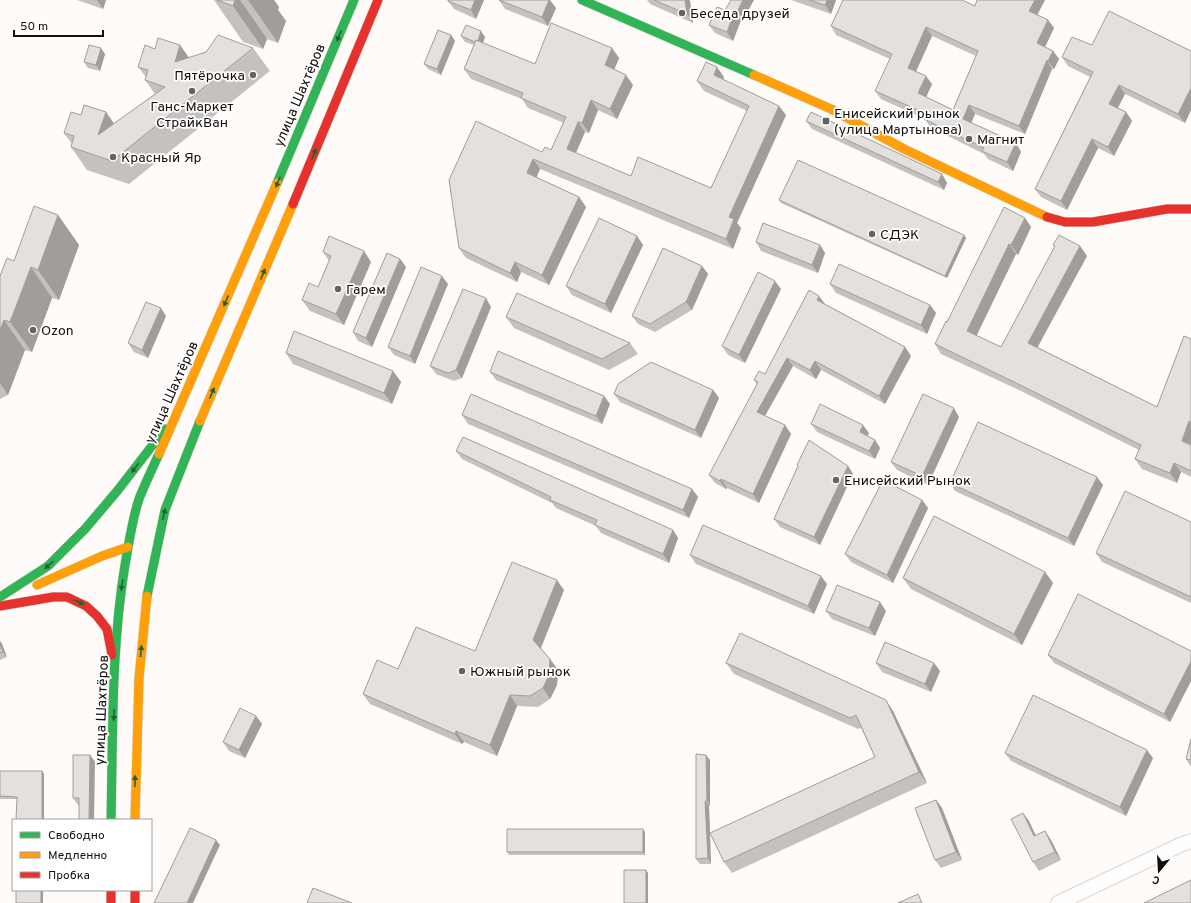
<svg xmlns="http://www.w3.org/2000/svg" width="1191" height="903" font-family="Overpass,sans-serif">
<style>
.lines{fill:none;stroke-linecap:round;stroke-linejoin:round}
.street-casing{stroke:#dad6d4;stroke-width:16}
.fast-casing{stroke:#dad6d4;stroke-width:10}
.slow-casing{stroke:#dad6d4;stroke-width:10}
.jam-casing{stroke:#dad6d4;stroke-width:10}
.street{stroke:#fffefe;stroke-width:14}
.fast{stroke:#30b455;stroke-width:9}
.slow{stroke:#ff9f0a;stroke-width:9}
.jam{stroke:#e5322d;stroke-width:9}
.wall{fill:#c4c1bf;fill-rule:evenodd}
.shaded-wall{fill:#a09d9b}
.building{fill:#e4e0de;stroke:#a09d9b;fill-rule:evenodd}
.oneway{fill:#226231}
.poi-dot{fill:#656260;stroke:#fff;stroke-width:1.5}
.labels{text-anchor:middle;stroke-width:3.5;stroke-linejoin:round;paint-order:stroke}
.poi-label{font-size:14px;fill:#130f0d;stroke:#fff;text-anchor:start}
.street-label{font-size:14px;fill:#130f0d;stroke:#fff}
</style>
<rect width="100%" height="100%" fill="#fefbf9"/>
<g class="lines">
<defs>
<path id="street" d="M1058,903L1180,845L1191,841"/>
<path id="fast" d="M582,0L754,75
M277,183L354,0
M147,596L165,510L200,421
M0,597L48,566L85,529L118,490L165,429
M111,820C113,735 111,649 125,565C129,543 132,520 139,499C145,484 152,469 159,454"/>
<path id="slow" d="M754,75L831,109L904,149L1047,217
M200,421L293,204
M159,454L277,183
M37,585L102,556L128,547
M135,820L139,678L147,596"/>
<path id="jam" d="M293,204L378,0
M1047,217L1065,222H1093L1167,209H1191
M0,606L53,597H67L86,606L97,616L107,629L112,655
M111,890V903
M135,890V903"/>
</defs>
<use href="#street" class="street-casing"/>
<use href="#fast" class="fast-casing"/>
<use href="#slow" class="slow-casing"/>
<use href="#jam" class="jam-casing"/>
<use href="#street" class="street"/>
<use href="#fast" class="fast"/>
<use href="#slow" class="slow"/>
<use href="#jam" class="jam"/>
</g>
<path class="wall" d="M77,0H106L103,9Z
M214,0H274L279,7L278,10L286,21L278,43L267,39L263,49L243,42Z
M484,0L476,19L454,9L448,1Z
M499,0L556,8L548,26L505,9Z
M647,0H689L690,1L693,23L650,4Z
M731,0L743,20H741L733,41L715,33L709,25L725,10Z
M791,0H836L831,14Z
M977,0H1045L1037,15L1048,20L1054,28L1045,47L1053,51L1059,59L1054,69H1052L1025,134L975,114L971,123L1016,143L1021,152L1013,171L988,159L984,154L930,127L925,119L881,99L875,91L890,59L836,35L831,26L975,6ZM932,36L976,56L953,110L926,97L932,84L916,71Z
M451,35L455,41L441,75L428,69L424,64Z
M461,36L485,37L483,43L535,64L612,48L619,58L614,70L633,85L617,119L598,110L589,133L585,132L576,153L631,176L711,188L747,111L704,91L697,81L724,77L723,79L786,115L737,223L741,228L733,249L540,169L536,177L579,197L586,207L549,285L521,272L517,282L466,258L459,248L449,180L542,152L551,150L564,123L528,108L522,99L471,79L464,69L474,45L465,42Z
M180,45L189,58L253,48L270,71L129,184L87,170L71,147L72,144L64,133L81,115L114,124L155,94L145,80L146,77L138,67L155,49Z
M1092,45L1191,51V110L1185,123L1125,94L1118,108L1126,112L1132,121L1114,156L1098,148L1067,210L1041,197L1035,189L1090,77L1068,66L1062,57Z
M105,54L100,71L88,68L84,62Z
M806,121L942,174L947,183L944,190L812,129Z
M779,200L964,235L966,238L947,278L781,203Z
M58,215L79,245L59,300L52,298L32,352L25,350L8,395L0,399V276Z
M1025,218L1031,227L1018,255L1016,254L976,336L1001,347L1055,247L1053,245L1080,246L1087,256L1037,347L1157,407L1191,339V477L1181,472L1177,483L1142,469L1135,459L1139,450L1021,391L941,354L935,344L947,322Z
M637,236L643,245L611,313L572,295L566,286Z
M756,242L820,245L825,253L818,273L761,251Z
M323,252L371,262L344,325L310,311L302,300L318,287L329,261Z
M400,259L406,267L372,347L358,341L353,332Z
M702,266L708,274L692,310L655,332L638,324L632,316Z
M448,284L415,364L394,355L388,347Z
M830,284L930,305L936,313L927,334L836,293Z
M781,289L745,363L728,355L722,346Z
M825,304L905,347L911,356L885,404L821,370L816,379L793,366L765,416L785,425L791,434L759,503L727,488L726,489L715,483L709,475L757,385L754,380L765,374Z
M491,307L462,378L454,381L436,374L430,366Z
M166,316L148,358L134,352L128,343Z
M506,317L630,343L638,354L609,370L514,328Z
M286,353L393,371L401,382L392,404L293,364Z
M490,372L610,404L602,424L496,380Z
M713,390L719,398L701,438L620,402L614,394Z
M462,415L692,489L698,497L689,518L468,424Z
M959,417L928,485L897,470L891,462Z
M811,424L869,433L867,436L875,440L880,448L875,459L817,432Z
M456,451L673,530L678,538L669,563L601,533L596,526L556,508L552,503L462,459Z
M797,465L848,466L853,474L820,545L780,527L774,519L798,466Z
M950,483L1103,485L1074,546L955,491Z
M922,500L928,508L893,583L851,562L845,554Z
M1191,522V603L1102,562L1096,553Z
M690,555L827,584L814,614L696,564Z
M1045,572L1053,583L1022,645L911,589L903,578Z
M564,590L541,648L550,659L558,670L557,685L550,699L538,707L517,706L497,756L464,742L462,744L370,704L363,694L398,669L475,651Z
M826,611H886L875,636L832,619Z
M0,641L2,644L7,657L0,660Z
M1191,651V681L1170,722L1054,663L1048,655Z
M726,663L893,711L927,783L732,873L724,862L875,757L861,728L858,729L734,674Z
M876,663H934L940,671L931,692L882,672Z
M256,716L262,724L245,758L229,751L223,742Z
M1191,739V767L1186,759Z
M1005,753L1153,758L1126,816L1011,761Z
M90,755L95,762L79,805H78L73,798Z
M710,760V806H709L711,864H700L696,859Z
M0,771H42L44,774L17,799H0Z
M936,800L942,808L962,860L941,868L935,860Z
M1029,821L1036,836L1045,831L1051,840L1061,860L1039,871L1033,862Z
M645,832V855H509L507,852Z"/>
<path class="shaded-wall" d="M97,0H106L103,9Z
M235,0H240L267,39L263,49L233,6Z
M248,0H274L279,7L278,10L286,21L278,43Z
M475,0H484L476,19L471,10Z
M549,0H550L556,8L548,26L542,17Z
M685,0H689L690,1L693,23L687,14Z
M743,0H754L743,20L737,12Z
M827,0H836L831,14L825,5Z
M1035,0H1045L1035,19L1029,11Z
M735,11L741,20L733,41L727,32Z
M1048,20L1054,28L1043,51L1037,43Z
M926,27L932,36L914,76L908,68Z
M481,31L485,37L481,48L477,43Z
M451,35L455,41L441,75L437,69Z
M180,45L196,68L175,62Z
M101,48L105,54L100,71L96,65Z
M612,48L619,58L612,75L605,65Z
M1053,51L1059,59L1054,69L1048,61Z
M1047,60L1052,69L1025,134L1019,126Z
M717,67L724,77L721,85L714,75Z
M626,75L633,85L617,119L610,109Z
M926,76L932,84L924,102L918,93Z
M1119,85L1125,94L1115,113L1109,104Z
M1191,88V110L1185,123L1178,114Z
M591,100L598,110L589,133L582,123Z
M969,105L975,114L969,128L963,119Z
M779,106L786,115L737,223L741,228L733,249L726,239L729,217Z
M106,112L122,135H98Z
M1126,112L1132,121L1114,156L1108,147Z
M578,122L585,132L573,159L567,149Z
M1092,139L1098,148L1067,210L1061,201Z
M1016,143L1021,152L1013,171L1007,162Z
M533,159L540,169L534,183L527,173Z
M942,174L947,183L944,190L938,182Z
M579,197L586,207L549,285L542,275Z
M58,215L79,245L59,300L38,270Z
M1025,218L1031,227L1018,255L1011,245Z
M964,235L966,238L947,278L945,276Z
M637,236L643,245L611,313L605,304Z
M1009,244L1016,254L974,341L967,331Z
M820,245L825,253L818,273L812,265Z
M1080,246L1087,256L1035,352L1028,343Z
M364,251L371,262L344,325L336,314Z
M400,259L406,267L372,347L366,338Z
M515,262L521,272L517,282L510,273Z
M702,266L708,274L692,310L686,302Z
M31,267L52,298L32,352L10,322Z
M442,276L448,284L415,364L410,356Z
M775,281L781,289L745,363L739,355Z
M819,296L825,304L823,308L817,300Z
M486,298L491,307L462,378L456,370Z
M930,305L936,313L927,334L921,325Z
M161,308L166,316L148,358L142,350Z
M4,320L25,350L8,395L0,383V330Z
M905,347L911,356L885,404L879,396Z
M787,358L793,366L762,421L757,412Z
M815,361L821,370L816,379L810,370Z
M393,371L401,382L392,404L384,393Z
M713,390L719,398L701,438L695,430Z
M604,396L610,404L602,424L596,416Z
M954,408L959,417L928,485L922,476Z
M1189,421L1191,424V444L1189,450L1182,441Z
M785,425L791,434L759,503L753,494Z
M863,425L869,433L865,440L860,432Z
M875,440L880,448L875,459L869,451Z
M1174,463L1181,472L1177,483L1170,473Z
M848,466L853,474L820,545L814,537Z
M1097,477L1103,485L1074,546L1068,538Z
M721,479L727,488L726,489L720,481Z
M692,489L698,497L689,518L683,510Z
M922,500L928,508L893,583L887,575Z
M673,530L678,538L669,563L663,554Z
M1045,572L1053,583L1022,645L1014,634Z
M821,576L827,584L814,614L808,606Z
M557,580L564,590L540,650L533,640Z
M880,602L886,611L875,636L869,628Z
M0,641L2,644L7,657L3,652L0,644Z
M550,659L558,670L557,685L550,699L543,688Z
M1191,661V681L1170,722L1164,714Z
M934,663L940,671L931,692L925,684Z
M510,695L517,706L497,756L490,745Z
M886,700L893,711L927,783L919,772Z
M256,716L262,724L245,758L239,750Z
M456,731L464,742L462,744L455,734Z
M1147,750L1153,758L1126,816L1120,807Z
M90,755L95,762L94,820H89Z
M706,755L710,760V806L707,801Z
M42,771L44,774V820H42Z
M936,800L942,808L962,860L956,852Z
M705,801L709,806L711,864L708,858Z
M1023,813L1029,821L1040,845L1034,836Z
M643,829L645,832V855L643,852Z
M1045,831L1051,840L1061,860L1055,852Z
M216,840L220,845L193,903H187Z
M646,870L648,873V903H646Z
M41,890H43V903H41Z"/>
<path class="building" d="M217,0H235L233,6Z
M448,0H475L471,10L448,1Z
M499,0H549L542,17Z
M654,0H685L687,14Z
M731,0H743L737,12L735,11L727,32L709,25L717,7L725,10Z
M809,0H827L825,5Z
M843,0H962L975,6L977,0H1035L1029,11L1048,20L1037,43L1053,51L1048,61L1047,60L1019,126L969,105L963,119L1016,143L1007,162L982,151L984,148L924,119L927,114L875,91L892,54L831,26ZM926,27L978,51L953,110L918,93L926,76L908,68Z
M1109,11L1191,51V88L1178,114L1119,85L1109,104L1126,112L1108,147L1092,139L1061,201L1035,189L1093,72L1062,57L1072,37L1092,45Z
M551,23L612,48L605,65L626,75L610,109L591,100L582,123L578,122L567,149L631,176L638,157L711,188L749,106L697,81L706,62L717,67L714,75L779,106L729,217L734,219L726,239L533,159L527,173L579,197L542,275L515,262L510,273L459,248L449,180L476,121L542,152L545,147L551,150L566,117L521,98L523,93L464,69L476,40L535,64Z
M466,25L481,31L478,41L476,40L475,42L461,36Z
M438,30L451,35L437,69L424,64Z
M218,35L253,48L112,161L71,147L74,136L64,133L71,112L81,115L84,105L106,112L98,135L165,87L145,80L148,70L138,67L145,45L155,49L158,38L180,45L175,62L206,52Z
M89,45L101,48L96,65L84,62Z
M811,112L942,174L938,182L806,121Z
M798,160L964,235L945,276L779,200Z
M34,206L58,215L38,270L31,267L10,322L4,320L0,330V276L7,258L14,261Z
M1004,207L1025,218L1011,245L1009,244L967,331L1001,347L1055,246L1053,245L1059,235L1080,246L1028,343L1157,407L1184,336L1191,339V422L1189,421L1182,441L1191,445V471L1174,463L1170,473L1135,459L1141,445L1014,382L935,344L946,321L947,322Z
M599,218L637,236L605,304L566,286Z
M763,223L820,245L812,265L756,242Z
M329,236L364,251L336,314L302,300L309,283L318,287L331,256L323,252Z
M663,248L702,266L686,302L650,324L632,316Z
M387,253L400,259L366,338L353,332Z
M839,264L930,305L921,325L830,284Z
M421,267L442,276L410,356L388,347Z
M758,272L775,281L739,355L722,346Z
M463,289L486,298L456,370L448,373L430,366Z
M809,290L819,296L817,300L905,347L879,396L815,361L810,370L787,358L757,412L785,425L753,494L721,479L720,481L709,475L758,382L754,380L759,371L765,374Z
M517,293L630,343L602,359L506,317Z
M146,302L161,308L142,350L128,343Z
M294,331L393,371L384,393L286,353Z
M498,351L604,396L596,416L490,372Z
M651,362L713,390L695,430L614,394L618,384Z
M471,394L692,489L683,510L462,415Z
M923,394L954,408L922,476L891,462Z
M820,404L863,425L860,432L875,440L869,451L811,424Z
M978,422L1097,477L1068,538L950,483Z
M463,437L673,530L663,554L595,525L597,520L550,500L551,497L456,451Z
M809,440L848,466L814,537L774,519L798,466L797,465Z
M883,480L922,500L887,575L845,554Z
M1125,491L1191,522V597L1096,553Z
M934,516L1045,572L1014,634L903,578Z
M703,525L821,576L808,606L690,555Z
M512,562L557,580L533,640L550,659L549,675L543,688L530,696L510,695L490,745L456,731L455,734L363,694L377,660L398,669L416,627L475,651Z
M837,585L880,602L869,628L826,611Z
M1078,594L1191,651V661L1164,714L1048,655Z
M740,633L886,700L919,772L724,862L710,833L875,757L856,715L850,718L726,663Z
M885,642L934,663L925,684L876,663Z
M0,644L3,652L0,653Z
M1033,695L1147,750L1120,807L1005,753Z
M240,708L256,716L239,750L223,742Z
M1191,739V760L1186,759Z
M696,754L706,755L707,801H705L708,858L696,859Z
M73,755H90L89,820H79V798H73Z
M0,771H42V820H16L17,797L0,796Z
M936,800L956,852L935,860L915,808Z
M1023,813L1034,836L1045,831L1055,852L1033,862L1011,819Z
M190,828L216,840L187,903H154Z
M507,829H643V852H507Z
M624,870H646V903H624Z
M1191,880V903H1144Z
M313,888L352,903H307Z
M16,890H41V903H16Z
M918,894L922,903H898Z"/>
<defs><path id="oneway-solid" d="M-6-.8H1V-3.2L6.5 0L1 3.2V.8H-6Z"/></defs>
<g class="oneway">
<use href="#oneway-solid" transform="translate(339 36) rotate(113)"/>
<use href="#oneway-solid" transform="translate(314 154) rotate(-67)"/>
<use href="#oneway-solid" transform="translate(278 182) rotate(113)"/>
<use href="#oneway-solid" transform="translate(263 274) rotate(-67)"/>
<use href="#oneway-solid" transform="translate(226 301) rotate(114)"/>
<use href="#oneway-solid" transform="translate(212 393) rotate(-67)"/>
<use href="#oneway-solid" transform="translate(135 468) rotate(127)"/>
<use href="#oneway-solid" transform="translate(164 514) rotate(-76)"/>
<use href="#oneway-solid" transform="translate(49 565) rotate(139)"/>
<use href="#oneway-solid" transform="translate(122 585) rotate(99)"/>
<use href="#oneway-solid" transform="translate(79 602) rotate(24)"/>
<use href="#oneway-solid" transform="translate(141 651) rotate(-85)"/>
<use href="#oneway-solid" transform="translate(114 715) rotate(92)"/>
<use href="#oneway-solid" transform="translate(135 781) rotate(-90)"/>
</g>
<g class="poi-dot">
<circle cx="682" cy="13" r="4"/>
<circle cx="253" cy="75" r="4"/>
<circle cx="192" cy="91" r="4"/>
<rect x="822" y="117" width="8" height="8" rx="2"/>
<circle cx="969" cy="139" r="4"/>
<circle cx="113" cy="157" r="4"/>
<circle cx="872" cy="234" r="4"/>
<circle cx="338" cy="289" r="4"/>
<circle cx="33" cy="330" r="4"/>
<circle cx="836" cy="480" r="4"/>
<circle cx="462" cy="671" r="4"/>
</g>
<g class="labels">
<g class="poi-label">
<text x="690" y="18">Беседа друзей</text>
<text x="245" y="80" text-anchor="end">Пятёрочка</text>
<text x="192" y="111" text-anchor="middle">Ганс-Маркет<tspan x="192" dy="16">СтрайкВан</tspan></text>
<text x="834" y="118">Енисейский рынок<tspan x="834" dy="16">(улица Мартынова)</tspan></text>
<text x="977" y="144">Магнит</text>
<text x="121" y="162">Красный Яр</text>
<text x="880" y="239">СДЭК</text>
<text x="346" y="294">Гарем</text>
<text x="41" y="335">Ozon</text>
<text x="844" y="485">Енисейский Рынок</text>
<text x="470" y="676">Южный рынок</text>
</g>
<g class="street-label">
<text transform="translate(299 95) rotate(-67)" y="5">улица Шахтёров</text>
<text transform="translate(171 392) rotate(-66)" y="5">улица Шахтёров</text>
<text transform="translate(101 710) rotate(-88)" y="5">улица Шахтёров</text>
</g>
</g>
<rect x="12" y="819" width="140" height="72" fill="#ffffff" stroke="#a19f9e"/>
<rect x="20" y="832" width="20" height="6" fill="#30b455" stroke="#a19f9e"/>
<text x="48" y="839" font-size="12" fill="#130f0d">Свободно</text>
<rect x="20" y="852" width="20" height="6" fill="#ff9f0a" stroke="#a19f9e"/>
<text x="48" y="859" font-size="12" fill="#130f0d">Медленно</text>
<rect x="20" y="872" width="20" height="6" fill="#e5322d" stroke="#a19f9e"/>
<text x="48" y="879" font-size="12" fill="#130f0d">Пробка</text>
<g transform="translate(1159 871) rotate(198)" stroke="#ffffff" stroke-width="3" paint-order="stroke">
<path d="M0-3L7 15L0 10L-7 15Z" fill="#130f0d"/>
<text y="-6" font-size="11" font-weight="bold" text-anchor="middle" fill="#130f0d">С</text>
</g>
<path d="M14 30v6h89v-6" fill="none" stroke="#130f0d" stroke-width="2"/>
<text x="20" y="30" font-size="12" fill="#130f0d" stroke="#ffffff" stroke-width="3" paint-order="stroke">50 m</text>
</svg>
